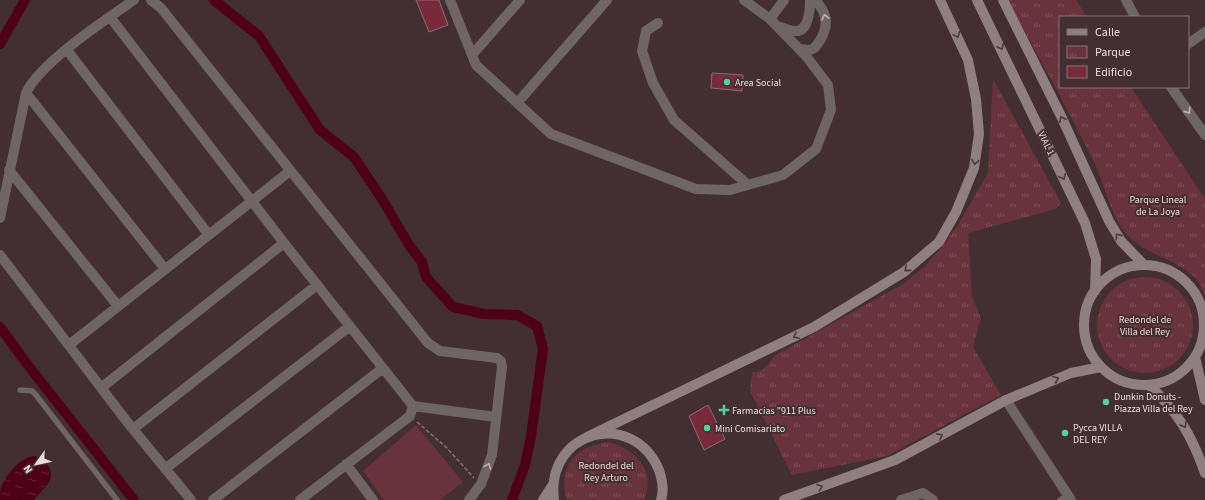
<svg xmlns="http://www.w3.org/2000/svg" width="1205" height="500" font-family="'Source Sans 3',sans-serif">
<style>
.grass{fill:#68333c}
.park{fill:url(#park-tufts)}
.water{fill:url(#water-ripples)}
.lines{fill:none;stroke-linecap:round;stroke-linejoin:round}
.canal{stroke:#4d0017;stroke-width:10}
.building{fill:#782a3a;stroke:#866f71}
.path{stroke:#837274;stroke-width:1.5;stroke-dasharray:4 2;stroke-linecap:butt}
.lane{stroke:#6f6565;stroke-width:5.5}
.street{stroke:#6f6565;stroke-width:10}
.secondary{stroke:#8f7f80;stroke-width:10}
.oneway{stroke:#bfb2b4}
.oneway2{stroke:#4e3b3d}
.poi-dot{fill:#4ed399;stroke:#432f31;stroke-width:1.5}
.labels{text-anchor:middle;stroke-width:4;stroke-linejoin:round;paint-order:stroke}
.poi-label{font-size:10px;fill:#eadcde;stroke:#432f31;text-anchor:start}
.street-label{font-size:10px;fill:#eadcde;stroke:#432f31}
.park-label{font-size:10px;fill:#f0d7d9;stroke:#432f31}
</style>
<defs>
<pattern id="park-tufts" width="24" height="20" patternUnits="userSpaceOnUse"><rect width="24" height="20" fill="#68333c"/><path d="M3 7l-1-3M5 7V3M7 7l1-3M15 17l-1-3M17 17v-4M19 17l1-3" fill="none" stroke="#7e5058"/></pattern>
<pattern id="water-ripples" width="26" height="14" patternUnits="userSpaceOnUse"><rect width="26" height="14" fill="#4d0017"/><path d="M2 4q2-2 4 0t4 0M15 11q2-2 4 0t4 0" fill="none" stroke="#672538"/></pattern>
</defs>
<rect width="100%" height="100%" fill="#432f31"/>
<path class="grass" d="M416,425L463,482L440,500H384L363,471Z"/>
<path class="park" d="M1008,0H1076L1087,17H1060V87H1131L1205,199V297C1203,293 1202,287 1199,283C1184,259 1143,257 1123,230C1110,211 1105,187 1096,166C1069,110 1037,55 1008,0Z
M993,79L1061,203L1056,209L968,233L972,296L981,318L973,347L1001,395L887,456L792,475L750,391L752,372C763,373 769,364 774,356L903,284L925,266L943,246L958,225L988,173Z
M1097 325a48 48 0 1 1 96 0a48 48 0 1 1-96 0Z
M608,442C635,449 657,470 644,500H567C557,467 576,446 608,442Z"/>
<path class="water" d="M35,456C45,459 54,469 50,480C47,487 38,494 34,500H0C0,496 0,491 1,487C7,474 20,457 35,456Z"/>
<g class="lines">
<path class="canal" d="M214,0L259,36L320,130L354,157L382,199L409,245L422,262L426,277L453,307L484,314L517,315L537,326L543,349L531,436L525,465L512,500
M0,44L25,0
M0,327L27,364L134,500"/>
</g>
<path class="building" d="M416,0H439L448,25L429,32Z
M712,73L743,75L742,91L711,88Z
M708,405L725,439L704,450L689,416Z"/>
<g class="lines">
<path class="path" d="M417,422L447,448L474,478"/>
<path class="lane" d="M20,390L32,391L36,395L117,500
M1060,500L1068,495"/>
<path class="street" d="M151,0L161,8L428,343L440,351L497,358L501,361L502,367L492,455L481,484L469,500
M450,0L476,65L551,134L696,189L730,190L783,175L816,149L831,110L828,85L806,56L770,19L744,0
M1126,0L1135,17
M110,17L284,243L413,406
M770,19L784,0
M658,23L646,31L642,51L653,83L674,120L748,185
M780,27C785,29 790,31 795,31C809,32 810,9 810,0
M1188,44L1205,32
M800,49C803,49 807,50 809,50C814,50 816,46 819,42C829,27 828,13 815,0
M67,50L209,235
M472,55L520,0
M1171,87L1205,135
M26,93L165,269
M518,102L607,0
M9,170L118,306
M0,218L26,93C40,63 105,20 134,0
M0,255L128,423L191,500
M69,345L290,171
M101,388L284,243
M1006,400L1071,500
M133,429L317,285
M346,464L373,500
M165,469L350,326
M213,500L383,368
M300,500L410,416L413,406L496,417
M901,500L923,493L933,500"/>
<path class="secondary" d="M977,0L1085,223L1096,259L1095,291
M1003,0L1061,116L1109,221L1121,241L1144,265
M1084 325a60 60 0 1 1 120 0a60 60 0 1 1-120 0Z
M1195,357L1205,400
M1149,385C1178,412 1192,436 1205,473
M587,437L814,327L904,272L939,242L956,212L974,168L979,134L976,99L968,60L940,0
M543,500L552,486
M554,500C545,430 633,408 659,470C662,479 664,491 661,500
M784,500L895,460L1006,400L1071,373L1101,367"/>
</g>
<defs><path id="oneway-chevron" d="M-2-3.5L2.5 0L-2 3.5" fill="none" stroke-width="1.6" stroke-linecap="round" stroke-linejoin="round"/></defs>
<g class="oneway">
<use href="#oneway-chevron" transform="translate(825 17) rotate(-104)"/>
<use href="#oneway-chevron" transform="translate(1188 111) rotate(55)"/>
<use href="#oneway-chevron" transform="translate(488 466) rotate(-70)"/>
</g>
<g class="oneway2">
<use href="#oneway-chevron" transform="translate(957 35) rotate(66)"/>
<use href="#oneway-chevron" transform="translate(1001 47) rotate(64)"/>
<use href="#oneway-chevron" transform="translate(1062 119) rotate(-115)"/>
<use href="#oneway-chevron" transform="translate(975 162) rotate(100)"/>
<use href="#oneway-chevron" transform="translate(1063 177) rotate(65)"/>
<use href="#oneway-chevron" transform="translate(1118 236) rotate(-125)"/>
<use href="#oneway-chevron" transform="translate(907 269) rotate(140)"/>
<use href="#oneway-chevron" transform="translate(796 336) rotate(154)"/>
<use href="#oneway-chevron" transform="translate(1056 379) rotate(-23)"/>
<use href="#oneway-chevron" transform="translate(1184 425) rotate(59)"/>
<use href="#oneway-chevron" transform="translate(940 436) rotate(-28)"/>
<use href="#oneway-chevron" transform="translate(820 487) rotate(-20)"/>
</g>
<g class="poi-dot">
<circle cx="727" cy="82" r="4"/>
<circle cx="1106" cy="402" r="4"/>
<path d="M722 404h4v4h4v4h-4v4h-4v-4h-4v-4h4z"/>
<circle cx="707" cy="428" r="4"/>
<circle cx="1065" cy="433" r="4"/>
</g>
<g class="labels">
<g class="poi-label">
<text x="735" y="86">Area Social</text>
<text x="1114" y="400">Dunkin Donuts -<tspan x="1114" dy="12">Piazza Villa del Rey</tspan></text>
<text x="732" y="414">Farmacias "911 Plus</text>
<text x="1073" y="431">Pycca VILLA<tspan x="1073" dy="12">DEL REY</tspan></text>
<text x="715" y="432">Mini Comisariato</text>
</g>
<g class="street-label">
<text transform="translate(1047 143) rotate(64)" y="4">VIAL 1</text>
</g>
<g class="park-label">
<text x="1158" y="203">Parque Lineal<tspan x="1158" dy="12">de La Joya</tspan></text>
<text x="1145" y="323">Redondel de<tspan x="1145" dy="12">Villa del Rey</tspan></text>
<text x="606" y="469">Redondel del<tspan x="606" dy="12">Rey Arturo</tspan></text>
</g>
</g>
<rect x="1059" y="16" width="130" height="72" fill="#432f31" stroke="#867476"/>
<rect x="1067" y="29" width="20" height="6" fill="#8f7f80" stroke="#867476"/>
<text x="1095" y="36" font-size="12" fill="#eadcde">Calle</text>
<rect x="1067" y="46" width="20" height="12" fill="url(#park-tufts)" stroke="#867476"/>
<text x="1095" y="56" font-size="12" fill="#eadcde">Parque</text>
<rect x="1067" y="66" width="20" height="12" fill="#782a3a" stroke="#867476"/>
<text x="1095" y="76" font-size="12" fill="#eadcde">Edificio</text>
<g transform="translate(36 464) rotate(237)" stroke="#432f31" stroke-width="3" paint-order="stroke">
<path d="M0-3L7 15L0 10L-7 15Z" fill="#eadcde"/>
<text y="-6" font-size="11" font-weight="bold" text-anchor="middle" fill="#eadcde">N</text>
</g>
</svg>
